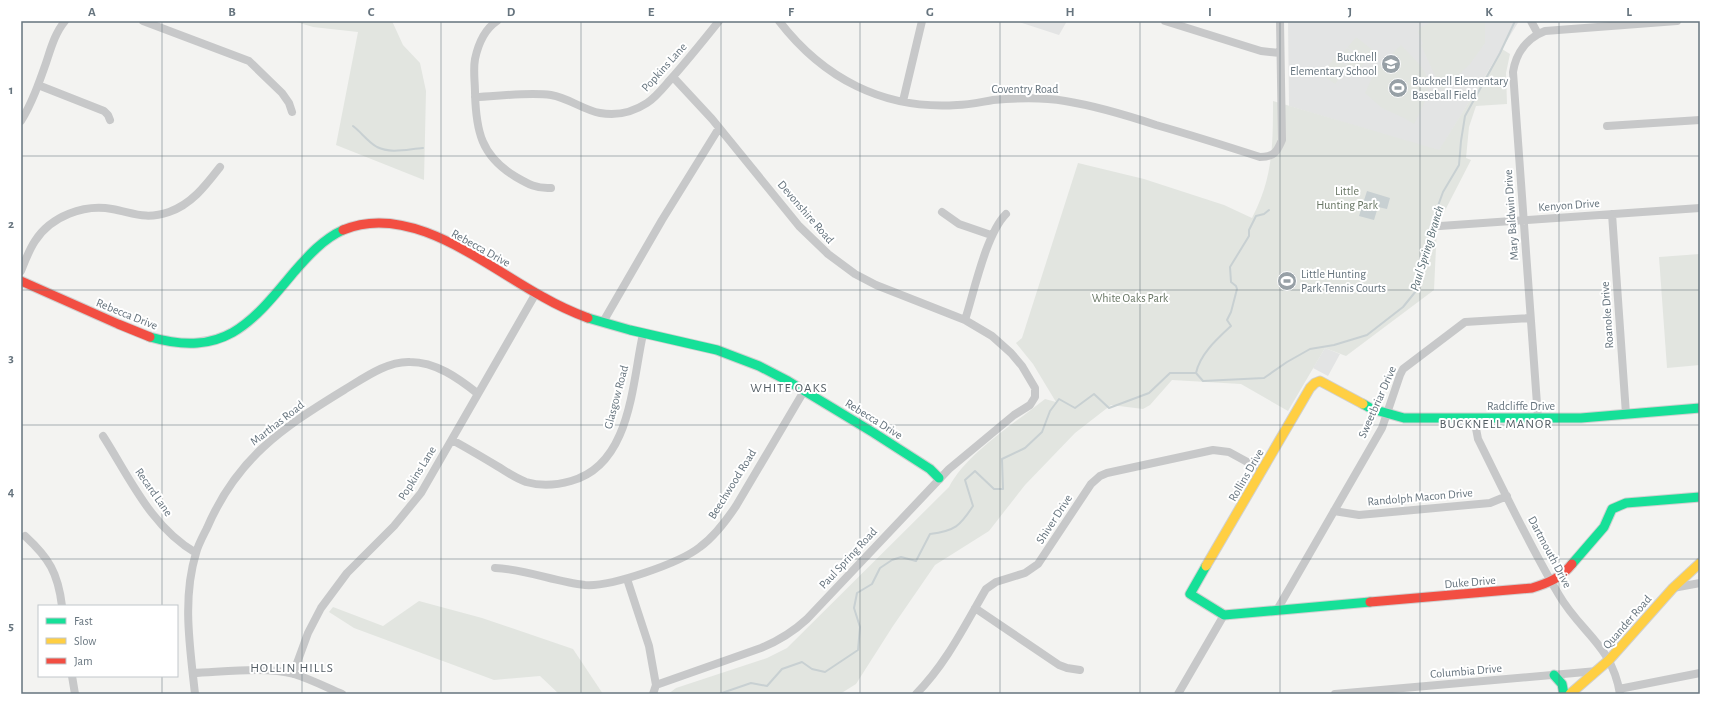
<svg xmlns="http://www.w3.org/2000/svg" width="1721" height="715" font-family="'Alegreya Sans',sans-serif">
<style>
.built{fill:#e3e4e4}
.green{fill:#e2e5e0}
.water{fill:#c8d0d2}
.lines{fill:none;stroke-linecap:round;stroke-linejoin:round}
.stream{stroke:#c8d0d2;stroke-width:2}
.fast-casing{stroke:#d0d0d0;stroke-width:11}
.slow-casing{stroke:#d0d0d0;stroke-width:11}
.jam-casing{stroke:#d0d0d0;stroke-width:11}
.street{stroke:#c7c8c9;stroke-width:8}
.fast{stroke:#16e098;stroke-width:9}
.slow{stroke:#ffcf43;stroke-width:9}
.jam{stroke:#f24e42;stroke-width:9}
.grid{fill:none;stroke:#66747e;stroke-width:1;stroke-opacity:0.55}
.labels{text-anchor:middle;stroke-width:4;stroke-linejoin:round;paint-order:stroke}
.poi-label{font-size:12px;fill:#66747e;stroke:#fff;text-anchor:start}
.street-label{font-size:12px;fill:#66747e;stroke:#fff}
.park-label{font-size:12px;fill:#687664;stroke:#fff}
.water-label{font-size:13px;font-style:italic;fill:#62757b;stroke:#fff}
.neighbourhood-label{font-size:13px;letter-spacing:1px;fill:#535d64;stroke:#fff}
.neatline{fill:none;stroke:#66747e;stroke-width:1.5}
.grid-label{font-size:13px;text-anchor:middle;font-weight:bold;fill:#66747e}
</style>
<rect width="100%" height="100%" fill="#f3f3f1"/>
<path class="built" d="M1016,21H1067L1059,35Z
M1288,21H1519L1439,151L1289,106Z
M1325,348L1340,354L1328,376L1313,368Z"/>
<path class="green" d="M293,21H392L403,45L420,63L426,91L424,180L336,145L358,32L313,27Z
M1433,21H1484L1485,23V43L1470,64L1442,91L1421,45L1423,44L1418,32L1420,28Z
M1356,37L1374,51L1366,61L1348,47Z
M1401,45C1434,78 1436,82 1414,124L1404,118L1382,108L1365,93L1376,69Z
M1347,48L1365,62L1357,72L1339,58Z
M1502,49L1510,54L1506,73L1507,104L1476,106L1469,127L1466,158L1471,160L1437,226L1434,290L1346,356L1325,348L1288,411L1241,384L1172,380L1150,405L1143,409L1111,405L1075,433L1025,485L989,531L935,565L893,626L856,684L840,694H668L676,688L767,658L787,648L949,487C967,453 1014,424 1045,399L1056,402L1033,364L1016,343L1022,338L1078,163L1144,179L1224,205L1252,218C1273,178 1273,145 1273,101L1439,150Z
M1335,57L1348,67L1335,84L1322,74Z
M1700,254V365L1667,368L1659,257Z
M419,601L482,618L573,649L603,694H559L540,676L494,680L354,628L329,612L333,607L383,626Z"/>
<path class="water" d="M1367,191L1390,198L1387,209L1378,207L1374,220L1359,216Z"/>
<g class="lines">
<path class="stream" d="M353,126C361,132 368,142 377,147C391,154 408,149 423,148
M1196,373C1200,354 1217,339 1231,326L1227,320L1231,312L1237,289L1236,286L1231,282L1230,267L1249,236V230L1256,216L1264,214L1269,210
M719,694L751,683L767,686L782,669L802,662L812,669L825,672L858,650L860,627L854,608L857,593L872,584L880,568L892,560L901,557L916,561L930,534C955,531 960,526 973,506L965,480L975,471L994,489H1003L1002,459L1025,448L1042,432L1050,411L1059,399L1075,408L1094,394L1109,408L1149,393L1170,373H1196L1203,381L1264,378L1287,362L1310,349L1334,345L1367,335L1403,307L1416,291L1430,228L1443,192L1459,165L1461,141L1465,116L1500,53L1515,21"/>
<defs>
<path id="fast" d="M588,318L630,330L717,350L759,366L788,381L874,433L930,469L939,478
M150,337C224,358 251,324 294,272C308,256 323,239 343,230
M1363,404L1372,409L1404,418H1581L1700,408
M1572,564L1604,527L1612,509L1626,503L1700,497
M1206,566L1190,594L1224,615L1370,602
M1554,675L1562,684L1564,694"/>
<path id="slow" d="M1206,566L1310,388L1315,383L1320,381L1363,404
M1570,694L1609,660L1673,588L1700,563"/>
<path id="jam" d="M343,230C411,201 487,267 543,297C557,305 572,312 588,318
M21,281L118,324L150,337
M1370,602L1532,588C1548,583 1561,578 1572,564"/>
</defs>
<use href="#fast" class="fast-casing"/>
<use href="#slow" class="slow-casing"/>
<use href="#jam" class="jam-casing"/>
<path class="street" d="M143,21L249,61L282,93L289,103L292,112
M497,21C485,29 478,45 475,59C473,70 475,82 475,93C476,131 481,156 516,177C528,184 537,189 551,188
M779,21C823,78 883,110 957,105C969,105 981,102 993,100C1016,98 1042,97 1065,101C1096,106 1126,115 1156,125C1191,135 1226,146 1260,157C1274,157 1277,152 1282,140L1280,21
M1165,21L1261,51L1280,53
M1531,21L1538,34
M38,85L104,111L108,115L110,120
M475,97C499,96 529,92 551,95C569,98 583,110 600,113C616,116 633,112 647,103C656,97 663,88 670,80C687,61 703,41 719,21
M903,101L922,21
M21,121C32,103 39,83 46,63C51,48 55,33 65,21
M1607,126L1700,120
M942,212L959,224L991,235
M1612,214L1626,414
M1440,226L1700,208
M21,271C25,261 29,250 35,241C51,216 84,204 112,209C134,213 145,220 169,212C192,204 206,185 220,167
M965,320C974,292 986,234 1006,214
M603,322L662,220L719,128
M1474,418L1478,439C1504,491 1529,545 1559,595C1581,633 1612,645 1620,694
M1538,418L1513,72C1516,53 1527,38 1545,31L1677,21
M103,436C130,478 151,527 196,553
M452,440C467,448 482,457 497,466C507,472 515,478 526,482C540,486 557,485 571,481C631,465 632,383 643,334
M1334,511L1359,515L1490,503L1507,496
M25,536C49,558 58,573 62,606
M495,568C526,569 555,582 585,585C611,587 680,563 700,547C715,536 726,521 736,506L804,391
M627,579L649,646L656,685
M1673,588L1700,583
M975,608L1059,665L1067,668L1080,670
M1277,610L1382,428L1400,375L1403,369L1465,322L1530,318
M193,673C222,672 266,666 294,674C310,679 326,687 342,694
M293,674L308,633L321,608L347,573L394,526L421,493L536,293
M72,676L75,694
M1619,689L1700,673
M195,694C190,647 182,599 196,553C198,545 203,536 207,528C237,458 282,428 344,390C364,378 387,361 410,362C436,362 458,378 477,393
M653,694L656,685L761,648C778,641 793,632 807,619L949,469L1014,415L1030,405L1035,397V388L1022,366L1011,353L992,336L965,320L876,285L855,274L828,254L799,226L712,119L673,77
M916,694C946,664 965,625 986,589L996,582L1025,573L1038,564L1091,484L1100,476L1107,473L1213,450L1229,452L1262,470
M1178,694L1224,615
M1335,694L1597,671"/>
<use href="#fast" class="fast"/>
<use href="#slow" class="slow"/>
<use href="#jam" class="jam"/>
</g>
<path class="grid" d="M162,21V606M302,21V694M441,21V694M581,21V694M721,21V694M860,21V694M1000,21V694M1140,21V694M1280,21V694M1420,21V694M1559,21V694M21,156H1700M21,290H1700M21,425H1700M21,559H1700M162,676V694"/>
<defs>
<symbol id="school-disc" viewBox="-11 -11 22 22"><circle r="9.5" fill="#97a0a6" stroke="#fff"/><path d="M0-5L7-2L0 1L-7-2ZM-4 1L0 2.5L4 1V4Q0 6-4 4Z" fill="#fff"/></symbol>
<symbol id="stadium-disc" viewBox="-11 -11 22 22"><circle r="9.5" fill="#97a0a6" stroke="#fff"/><path d="M0-5a6.5 5 0 1 0 0 10a6.5 5 0 1 0 0-10ZM-3.5-1.8h7v3.6h-7Z" fill="#fff"/></symbol>
</defs>
<g fill-rule="evenodd">
<use href="#school-disc" x="1380" y="53" width="22" height="22"/>
<use href="#stadium-disc" x="1387" y="77" width="22" height="22"/>
<use href="#stadium-disc" x="1276" y="270" width="22" height="22"/>
</g>
<g class="labels">
<g class="poi-label">
<text x="1377" y="61" text-anchor="end">Bucknell<tspan x="1377" dy="14">Elementary School</tspan></text>
<text x="1412" y="85">Bucknell Elementary<tspan x="1412" dy="14">Baseball Field</tspan></text>
<text x="1301" y="278">Little Hunting<tspan x="1301" dy="14">Park Tennis Courts</tspan></text>
</g>
<g class="street-label">
<text transform="translate(664 67) rotate(-48)" y="4">Popkins Lane</text>
<text x="1025" y="93">Coventry Road</text>
<text transform="translate(1569 205) rotate(-4)" y="4">Kenyon Drive</text>
<text transform="translate(806 212) rotate(49)" y="4">Devonshire Road</text>
<text transform="translate(1511 215) rotate(-94)" y="4">Mary Baldwin Drive</text>
<text transform="translate(481 248) rotate(29)" y="4">Rebecca Drive</text>
<text transform="translate(127 314) rotate(22)" y="4">Rebecca Drive</text>
<text transform="translate(1607 315) rotate(-94)" y="4">Roanoke Drive</text>
<text transform="translate(616 397) rotate(-75)" y="4">Glasgow Road</text>
<text transform="translate(1377 402) rotate(-66)" y="4">Sweetbriar Drive</text>
<text x="1521" y="410">Radcliffe Drive</text>
<text transform="translate(874 419) rotate(32)" y="4">Rebecca Drive</text>
<text transform="translate(277 423) rotate(-38)" y="4">Marthas Road</text>
<text transform="translate(417 473) rotate(-58)" y="4">Popkins Lane</text>
<text transform="translate(1246 475) rotate(-60)" y="4">Rollins Drive</text>
<text transform="translate(732 484) rotate(-58)" y="4">Beechwood Road</text>
<text transform="translate(154 492) rotate(55)" y="4">Recard Lane</text>
<text transform="translate(1420 497) rotate(-5)" y="4">Randolph Macon Drive</text>
<text transform="translate(1054 519) rotate(-57)" y="4">Shiver Drive</text>
<text transform="translate(1550 552) rotate(62)" y="4">Dartmouth Drive</text>
<text transform="translate(848 558) rotate(-47)" y="4">Paul Spring Road</text>
<text transform="translate(1470 582) rotate(-5)" y="4">Duke Drive</text>
<text transform="translate(1627 622) rotate(-49)" y="4">Quander Road</text>
<text transform="translate(1466 671) rotate(-5)" y="4">Columbia Drive</text>
</g>
<g class="park-label">
<text x="1347" y="195">Little<tspan x="1347" dy="14">Hunting Park</tspan></text>
<text x="1130" y="302">White Oaks Park</text>
</g>
<g class="water-label">
<text transform="translate(1426 248) rotate(-73)" y="5">Paul Spring Branch</text>
</g>
<g class="neighbourhood-label">
<text x="789" y="392">WHITE OAKS</text>
<text x="1496" y="428">BUCKNELL MANOR</text>
<text x="292" y="672">HOLLIN HILLS</text>
</g>
</g>
<rect width="1721" height="715" fill="none" stroke="#ffffff" stroke-width="44"/>
<rect x="38" y="605" width="140" height="72" fill="#ffffff" stroke="#c2c7cb"/>
<rect x="46" y="618" width="20" height="6" fill="#16e098" stroke="#c2c7cb"/>
<text x="74" y="625" font-size="12" fill="#66747e">Fast</text>
<rect x="46" y="638" width="20" height="6" fill="#ffcf43" stroke="#c2c7cb"/>
<text x="74" y="645" font-size="12" fill="#66747e">Slow</text>
<rect x="46" y="658" width="20" height="6" fill="#f24e42" stroke="#c2c7cb"/>
<text x="74" y="665" font-size="12" fill="#66747e">Jam</text>
<rect x="22" y="22" width="1677" height="671" class="neatline"/>
<g class="grid-label">
<text x="92" y="16">A</text>
<text x="232" y="16">B</text>
<text x="371" y="16">C</text>
<text x="511" y="16">D</text>
<text x="651" y="16">E</text>
<text x="791" y="16">F</text>
<text x="930" y="16">G</text>
<text x="1070" y="16">H</text>
<text x="1210" y="16">I</text>
<text x="1350" y="16">J</text>
<text x="1489" y="16">K</text>
<text x="1629" y="16">L</text>
<text x="11" y="94">1</text>
<text x="11" y="228">2</text>
<text x="11" y="362">3</text>
<text x="11" y="496">4</text>
<text x="11" y="630">5</text>
</g>
</svg>
